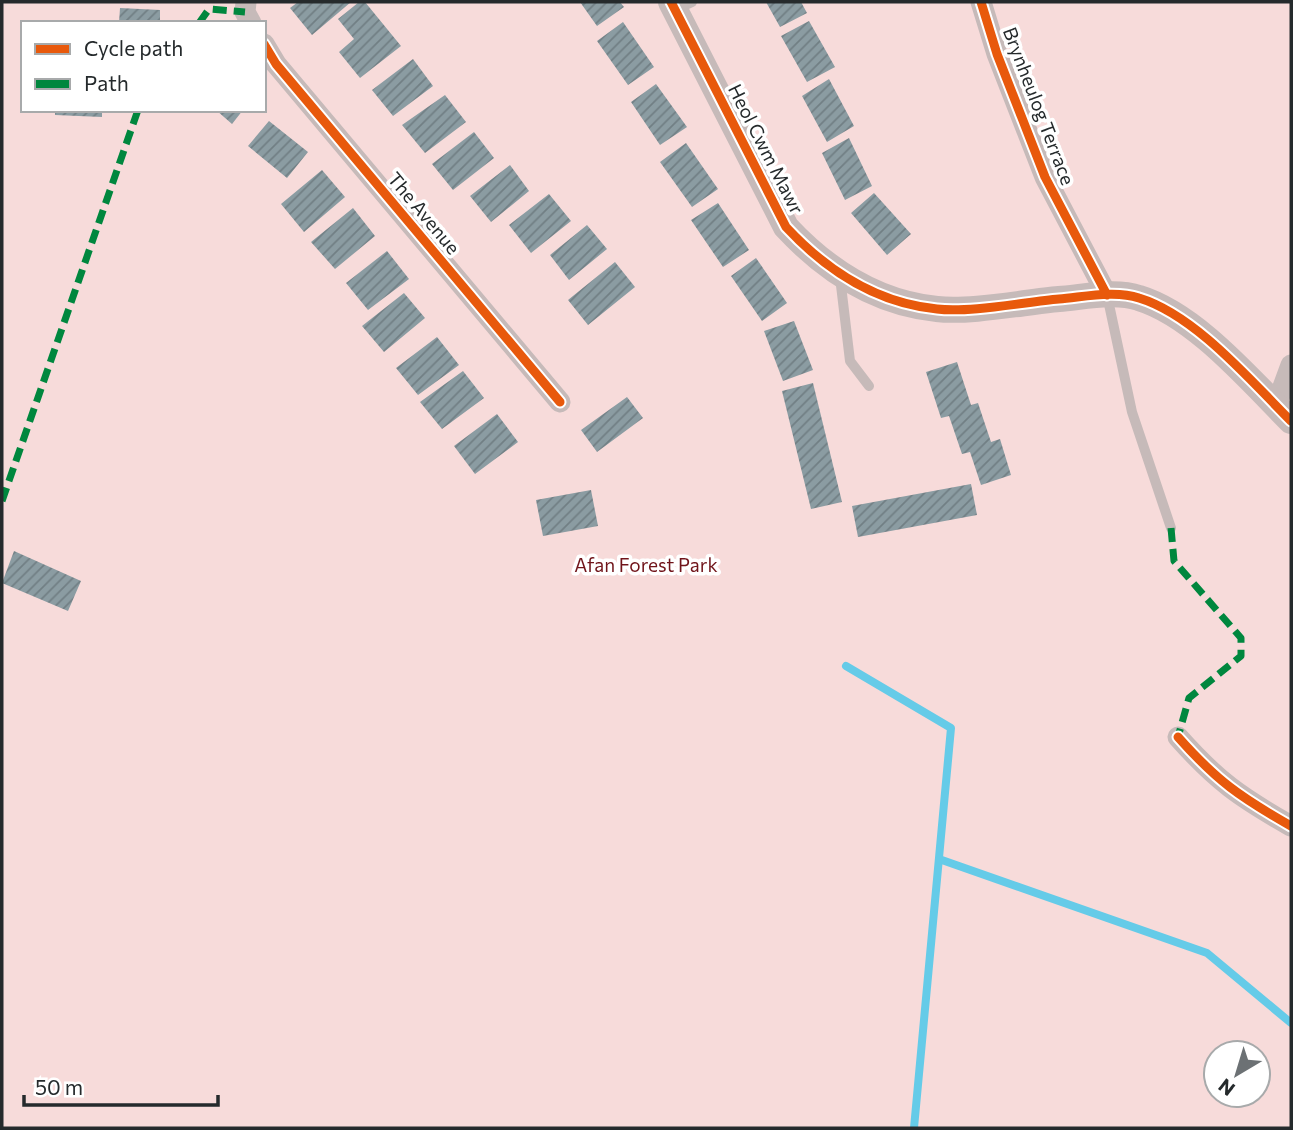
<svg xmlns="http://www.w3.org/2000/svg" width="1293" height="1130" font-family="Commissioner,sans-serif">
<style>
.green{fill:#f7dbda;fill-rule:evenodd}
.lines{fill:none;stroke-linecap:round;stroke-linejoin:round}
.stream{stroke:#65cbe8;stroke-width:8}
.building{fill:url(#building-hatch)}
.service{stroke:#c6bab9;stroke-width:10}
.minor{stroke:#c6bab9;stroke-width:21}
.tertiary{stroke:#c6bab9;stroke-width:26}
.quiet{stroke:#00873e;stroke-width:7;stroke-dasharray:14 7;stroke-linecap:butt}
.cycleway-casing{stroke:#fff;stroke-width:13}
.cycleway{stroke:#e8590c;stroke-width:9}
.labels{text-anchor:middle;stroke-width:7;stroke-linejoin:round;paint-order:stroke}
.street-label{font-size:19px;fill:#252a2c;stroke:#fff}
.park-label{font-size:19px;fill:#70141a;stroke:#fff}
</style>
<defs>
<pattern id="building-hatch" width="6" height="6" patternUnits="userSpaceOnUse" patternTransform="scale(1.75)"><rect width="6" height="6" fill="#8b9ca2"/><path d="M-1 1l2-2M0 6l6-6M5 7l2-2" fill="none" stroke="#717f84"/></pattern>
</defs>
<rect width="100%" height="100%" fill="#eff6f9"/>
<path class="green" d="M2,2H1291V1128H2ZM23,23H264V110H23ZM1216,1053H1258V1095H1216Z"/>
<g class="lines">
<path class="stream" d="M846,666L951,728L914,1128
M939,859L1207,953L1291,1023"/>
</g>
<path class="building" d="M298,2H351L312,35L290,8Z
M359,2H365L401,46L360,78L339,52L354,39L338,19Z
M580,2H620L624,7L597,26Z
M766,2H801L807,13L780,27Z
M120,8L160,10V23H119Z
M809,21L835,67L807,82L781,36Z
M623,22L654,67L628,85L597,41Z
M413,59L433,86L393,116L372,90Z
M829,79L854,126L827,142L802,96Z
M656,84L687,127L660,145L631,102Z
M445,95L466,122L425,153L402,125Z
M55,110H102V117L55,115Z
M216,110H243L232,124Z
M269,121L308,152L287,178L248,146Z
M474,132L494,158L453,190L432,164Z
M849,138L872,186L845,200L822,153Z
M686,143L718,189L692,207L660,162Z
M510,165L529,191L491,222L470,196Z
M322,170L345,197L304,232L281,204Z
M874,193L911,234L887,255L851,213Z
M549,194L571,221L531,253L509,225Z
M718,203L749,250L723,267L691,220Z
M353,208L375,236L335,269L311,242Z
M587,225L607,249L569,280L550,255Z
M387,251L409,279L368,310L346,283Z
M756,258L787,303L762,321L731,276Z
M615,262L635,287L588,325L568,300Z
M404,293L425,318L384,352L362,326Z
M794,321L813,370L783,381L764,331Z
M437,337L459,365L418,395L396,368Z
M957,362L971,405L978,403L991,442L1000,439L1011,475L981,485L970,452L962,454L949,416L941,418L926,372Z
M463,371L484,398L442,429L420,402Z
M813,383L842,502L811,509L782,391Z
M627,397L643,418L597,452L581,430Z
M497,414L518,442L475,474L454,446Z
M971,484L977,515L858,537L852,506Z
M591,490L598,526L543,536L536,500Z
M14,551L81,581L68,611L2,583Z"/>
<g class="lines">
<path class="service" d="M675,10L692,2
M840,277L850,361L869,386
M1107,295L1132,412L1171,528"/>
<path class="minor" d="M246,2L245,12L251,23
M981,2L997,54L1045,177L1107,295
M264,44L276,64L560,402
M1276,406L1291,365
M1178,737C1217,781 1240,797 1291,826"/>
<path class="tertiary" d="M671,2L786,227C827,271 876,303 937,309C969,313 1025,302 1059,299C1084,297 1115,290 1139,298C1195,315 1250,380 1291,421"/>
<path class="quiet" d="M199,23L209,9L245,12
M2,501L138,110
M1171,528L1174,561L1241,638V656L1189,698L1178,737"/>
<defs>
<path id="cycleway" d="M671,2L786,227C827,271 876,303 937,309C969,313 1025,302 1059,299C1084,297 1115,290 1139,298C1195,315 1250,380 1291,421
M981,2L997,54L1045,177L1107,295
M264,44L276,64L560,402
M1178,737C1217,781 1240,797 1291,826"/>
</defs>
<use href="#cycleway" class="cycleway-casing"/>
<use href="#cycleway" class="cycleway"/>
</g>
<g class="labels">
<g class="street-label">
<text transform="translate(1039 106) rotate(69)" y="7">Brynheulog Terrace</text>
<text transform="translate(766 149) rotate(63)" y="7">Heol Cwm Mawr</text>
<text transform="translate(424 213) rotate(50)" y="7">The Avenue</text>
</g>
<g class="park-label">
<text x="646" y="572">Afan Forest Park</text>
</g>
</g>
<rect width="1293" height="1130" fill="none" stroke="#252a2c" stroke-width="7"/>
<rect x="21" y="21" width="245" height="91" fill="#ffffff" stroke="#a8aaab" stroke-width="2"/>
<rect x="35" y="44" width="35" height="10" fill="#e8590c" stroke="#a8aaab" stroke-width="2"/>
<text x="84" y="56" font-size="21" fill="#252a2c">Cycle path</text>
<rect x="35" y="79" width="35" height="10" fill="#00873e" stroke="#a8aaab" stroke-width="2"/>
<text x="84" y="91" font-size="21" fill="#252a2c">Path</text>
<g transform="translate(1237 1074) rotate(218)"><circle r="33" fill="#ffffff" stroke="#a8aaab" stroke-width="2"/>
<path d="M0-5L12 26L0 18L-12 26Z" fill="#6c7174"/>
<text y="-10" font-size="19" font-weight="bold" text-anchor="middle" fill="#252a2c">N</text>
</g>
<path d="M24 1095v10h194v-10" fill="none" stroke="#252a2c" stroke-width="3.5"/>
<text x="35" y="1095" font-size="21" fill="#252a2c" stroke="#ffffff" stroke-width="5" paint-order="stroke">50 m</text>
</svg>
